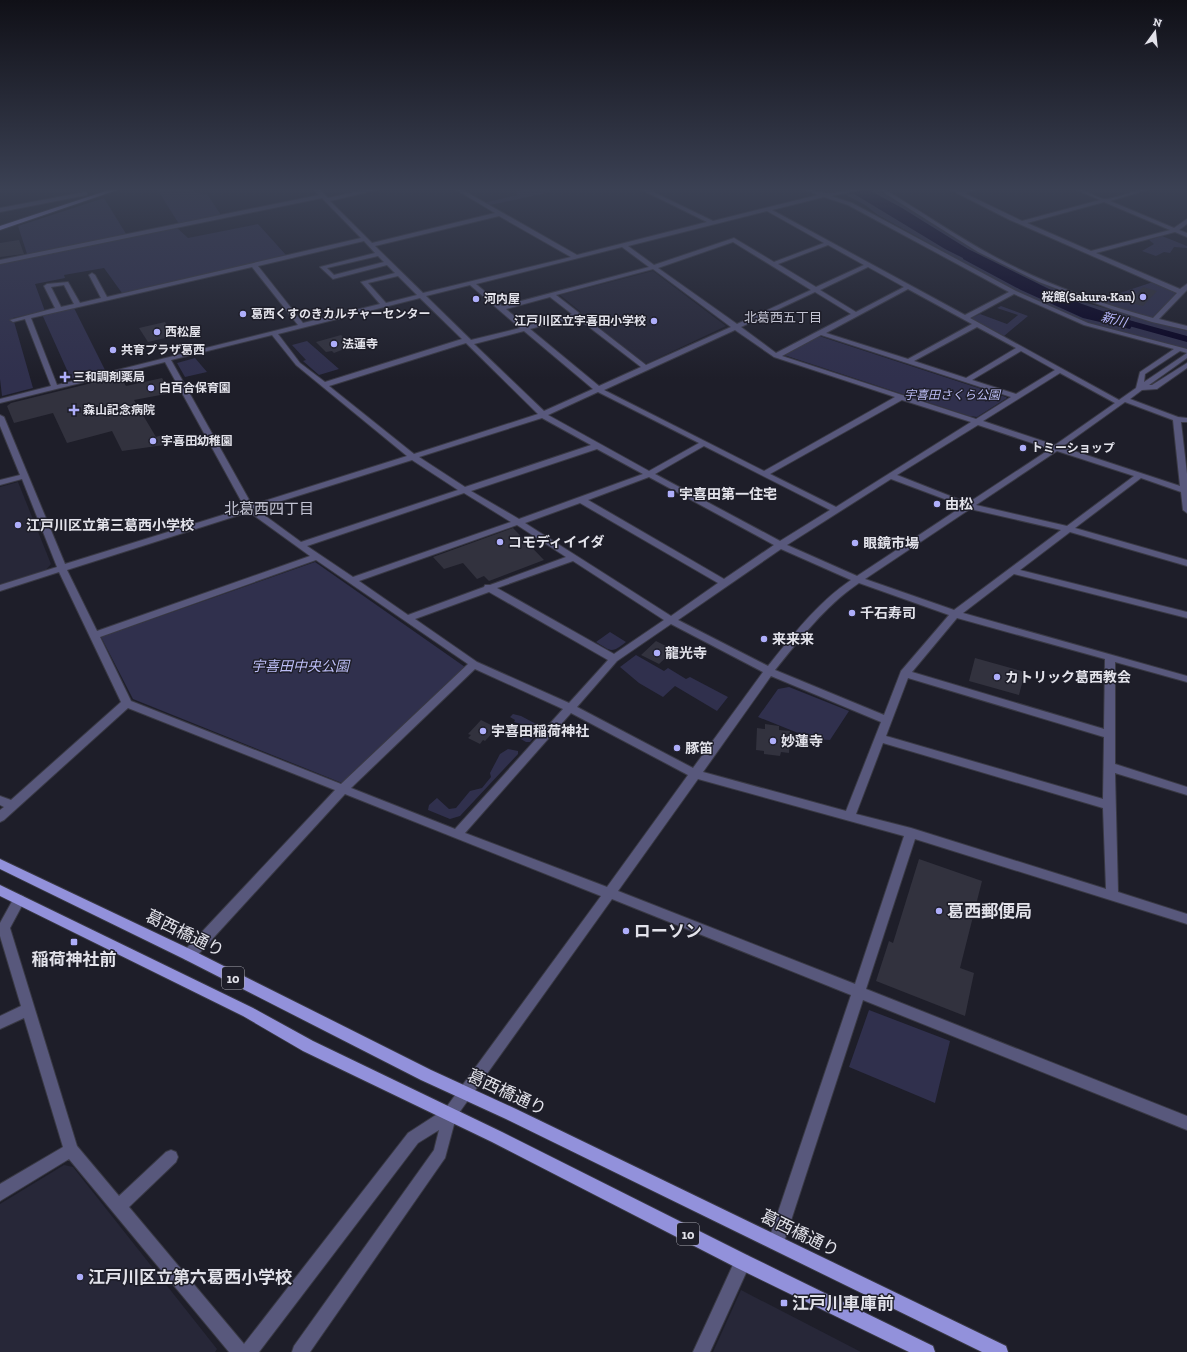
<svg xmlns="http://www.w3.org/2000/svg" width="1187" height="1352" font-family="'Zilla Slab','Noto Sans JP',serif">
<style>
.built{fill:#272738}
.green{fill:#30304d}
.water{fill:#060121}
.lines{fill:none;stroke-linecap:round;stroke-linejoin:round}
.canal{fill:#060121;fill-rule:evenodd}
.building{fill:#32323e}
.minor-casing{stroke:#393944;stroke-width:2}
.major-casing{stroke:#393944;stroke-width:2}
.minor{fill:#58587c;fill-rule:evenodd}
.major{fill:#9291db;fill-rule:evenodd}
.poi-dot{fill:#aeaefa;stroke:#1e1e29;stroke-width:1.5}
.labels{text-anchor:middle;stroke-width:3;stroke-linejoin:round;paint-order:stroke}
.far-poi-label{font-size:12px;font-weight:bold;fill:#e2e2ea;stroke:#1e1e29;text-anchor:start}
.far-park-label{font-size:12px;font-style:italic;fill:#bdbef6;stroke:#1e1e29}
.far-neighbourhood-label{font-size:13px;fill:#c2c3d2;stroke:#1e1e29}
.far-water-label{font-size:13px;font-style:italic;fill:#b8b8fe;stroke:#1e1e29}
.shield{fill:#1e1e29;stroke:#a7a7b0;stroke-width:1}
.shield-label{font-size:13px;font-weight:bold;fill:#e2e2ea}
.poi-label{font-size:14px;font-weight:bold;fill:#e2e2ea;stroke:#1e1e29;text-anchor:start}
.park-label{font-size:14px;font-style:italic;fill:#bdbef6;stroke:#1e1e29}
.neighbourhood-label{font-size:15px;fill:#c2c3d2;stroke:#1e1e29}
.near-poi-label{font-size:17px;font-weight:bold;fill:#e2e2ea;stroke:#1e1e29;text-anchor:start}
.near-street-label{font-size:17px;fill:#e2e2ea;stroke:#1e1e29}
</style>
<rect width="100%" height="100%" fill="#1e1e29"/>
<path class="built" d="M653,271L726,326L648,363H643L581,316V312L560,295Z
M18,482L51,564L45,571L0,585V487Z
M64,1165L73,1167L217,1349L215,1352H0V1204Z
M741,1290L861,1352H713Z"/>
<path class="green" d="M157,189H193L196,193L207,194L221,215L179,224Z
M527,189H548L551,192L490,205L483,203L518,195L515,192Z
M878,190L993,259L1083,302L1187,331V350L1086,323L1015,291L878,215L865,205L846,195Z
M104,198L128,237L176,227L188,238L258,224L286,255L122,293L104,268L64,275L65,278L35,284L46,314L74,308L105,370L71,379L41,312L13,318L33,388L2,396L0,379V263L28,257L18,226Z
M1162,236L1187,246V248L1174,247L1170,253L1164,252L1156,256L1142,251L1154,244L1149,240Z
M1153,282L1176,293L1153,319L1098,304L1117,294Z
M1001,306L1028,316L1004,336L971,318L980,314L1007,324L1018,315L997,308Z
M819,336L1006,397L1007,398L977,417L969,416L784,355Z
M307,341L339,369L319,375L303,361L306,360L292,345Z
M195,358L207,372L185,377L177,363Z
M315,562L465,667L342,783L133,699L101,637Z
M610,632L626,642C611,654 611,651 596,642Z
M636,655L664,671L668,668L686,679L690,677L728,697L717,711L675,686L663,697L639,683L620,667Z
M789,687L849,711L830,740L813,739L758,717L778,689Z
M513,714L521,716L540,726L541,729L530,742H526L519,738L521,724L514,722L515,720L510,717Z
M508,749L518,751V754L460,816L450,819L428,810L429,805L437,798L449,809L456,808L470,791L482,788L491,777L490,773L500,754Z
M869,1010L950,1041L935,1103L849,1067Z"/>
<path class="water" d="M846,189H867L902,208L968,249L1051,290L1082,304L1134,322L1130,329L1083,318L1021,290L963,259V258L945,249Z"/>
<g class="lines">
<path class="canal" d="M1114,316L1187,336V342L1111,321L1109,319Z"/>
</g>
<path class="building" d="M19,240L24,254L0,257V243Z
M1143,287L1157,291L1143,306L1128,302Z
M165,322L174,336L148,342L139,328Z
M341,335L352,346L334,353L332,351L326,352L316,342Z
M120,376L126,386L162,378L171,393L134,400L156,437L165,434L171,444L122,451L112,431L67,443L53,413L14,423L7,406L11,403Z
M513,528L544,560L489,581L484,576L477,579L463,563L444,569L433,557Z
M656,641L674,650L659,664L641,655Z
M975,658L1025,672L1019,695L969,681Z
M481,720L497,728L485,741L483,740L480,744L468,738L471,735L468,734Z
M765,724L779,726V730L790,731L789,753L781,752L780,756L764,754V751L756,750L757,728L765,729Z
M919,859L982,881L960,968L974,973L965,1016L876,981L889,941L893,943Z"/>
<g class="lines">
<defs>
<path id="minor" d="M314,189H319L328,198L369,189H380L330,201L372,243L495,213L455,189H461L577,255L707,222L640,189H647L713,221L818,195L804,189C811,189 818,193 826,193C838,194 851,189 864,189L831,196L852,203L1016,291L1088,323L1187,349V358L1149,385H1152L1187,363V368L1157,389L1142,390L1130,399L1178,417L1187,418V422H1181L1187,474V513L1183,510L1181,492L1141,478L1075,528L1187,560V566L1070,532L1020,570L1187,612V618L1014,574L963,613L1187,676V682L1115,662V764L1187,787V795L1115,773L1118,892L1187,914V924L915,839L866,989L1187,1116V1130L863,1000L784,1242L782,1248L776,1250L770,1248L768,1242L851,995L612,899L456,1117L445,1158L310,1352H292L294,1346L434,1150L439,1130L418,1143L259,1352H229L69,1159L0,1201V1184L63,1147L24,1018L0,1029V1016L21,1006L0,936V923L15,896L19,895L23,896L25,900L10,928L77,1146L119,1196L166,1152L171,1150L176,1152L178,1157L176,1162L129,1207L244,1344L408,1133L445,1109L601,896L345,794L194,959L189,961L184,959L183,955L184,951L335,790L128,708L4,820L0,822V810L4,807L0,805V796L11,800L121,702L59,572L0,591V585L57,567L22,479L0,485V480L20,475L0,426V415L4,417L65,564L245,508L165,362L0,403V399L51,386L25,319L13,322L10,320L55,308L44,286L47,284L68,282L80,303L101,298L89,275L92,273L95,275L107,297L361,238L322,198L0,264V260L319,195ZM824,197L848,205L1009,292L965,315L772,210ZM767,211L824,243L774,262L734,238L654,265L628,246ZM499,216L571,257L423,293L375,246ZM364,241L375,253L320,267L333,279L387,265L395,273L361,282L380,304L303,323L258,266ZM733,242L811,290L737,324L658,268ZM828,245L864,265L816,287L778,264ZM622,247L649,267L502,306L476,284ZM378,256L384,262L334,275L327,268ZM252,267L298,325L57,385L31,318ZM868,267L904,287L856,312L820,290ZM653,269L731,327L646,365L556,295ZM398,276L417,295L386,303L368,283ZM64,285L74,304L61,307L51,287ZM470,285L520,328L471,340L426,296ZM908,289L972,324L908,359L826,333ZM815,292L851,314L776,353L741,327ZM1014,294L1084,325L1174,349L1140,372L1136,388L1119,400L970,318ZM550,297L572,314L526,326L506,309ZM420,298L462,339L325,382L300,363L278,334ZM576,317L641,367L599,386L530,329ZM977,327L1016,348L966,378L914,361ZM735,330L774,357L895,397L764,471L604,390ZM524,331L593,389L544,411L474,344ZM272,335L296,365L407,456L252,505L171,360ZM821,335L1011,397L976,419L782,356ZM466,343L538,414L414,454L329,386ZM1021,351L1055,370L1016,394L972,380ZM1180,351L1187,353L1144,382L1145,374ZM1060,373L1115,403L1055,445L983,421ZM598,392L699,443L649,471L548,415ZM902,400L971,422L836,507L770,474ZM1125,402L1173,420L1180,486L1062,447ZM542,418L591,445L465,487L419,457ZM978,425L1050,449L968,503L897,475ZM704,446L830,510L780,541L655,474ZM597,449L643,474L519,519L471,491ZM1057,451L1134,476L1067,526L976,505ZM412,460L458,490L301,542L256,509ZM649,477L774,545L724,579L588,500ZM891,479L963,506L857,576L787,545ZM464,493L511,522L353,577L307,546ZM580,503L718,583L671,616L525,523ZM970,509L1061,530L954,610L865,579ZM249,512L310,556L97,631L67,570ZM517,525L566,557L490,585H485L484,587L408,615L359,581ZM781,549L851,580C817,603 793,635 768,666L678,620ZM316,560L468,664L341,784L131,701L100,637ZM573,561L664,620L614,654L497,588ZM859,583L949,615L901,671L884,715L775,670C801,638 825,606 859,583ZM489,592L608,660L569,703L477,662L415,619ZM957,618L1105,659L1104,729L912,672ZM671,624L763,672L693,768L577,707L617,661ZM475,669L563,709L455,829L351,788ZM771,676L881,722L846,811L703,772ZM908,678L1104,737L1103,799L886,736ZM571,713L688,775L607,887L465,833ZM883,743L1103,808L1106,889L911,828L856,814ZM698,779L904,836L855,984L618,891Z
M878,189H884C922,212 958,237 997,258C1046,284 1099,303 1153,318L1177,293L1010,220L949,189L960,191L978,189L964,193L1022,221L1100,200L1075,189C1086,189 1094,197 1104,199C1112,200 1137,189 1150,189L1110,201L1174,228L1187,219V224L1179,230L1187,233V237L1175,232L1096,253L1180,289L1187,284V290L1159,319L1187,326V330L1152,322L1111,309L1039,282L978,252ZM1104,202L1170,230L1091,251L1027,223Z
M85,192L87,193V195L0,212V208Z
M743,1254L749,1256L751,1262L710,1352H693L737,1256Z"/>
<path id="major" d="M112,189H120L0,230V226Z
M0,859L194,951L431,1070L516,1109L1006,1346L1008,1352H982L506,1119L421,1080L184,959L0,869Z
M0,885L253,1008L313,1041L502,1132L749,1256L933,1346L935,1352H909L737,1268L492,1142L303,1051L243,1016L0,896Z"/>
</defs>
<use href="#minor" class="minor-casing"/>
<use href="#major" class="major-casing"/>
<use href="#minor" class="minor"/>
<use href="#major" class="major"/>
</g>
<linearGradient id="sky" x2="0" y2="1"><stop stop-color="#101017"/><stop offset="0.5" stop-color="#3b4154"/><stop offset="1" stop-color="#3b4154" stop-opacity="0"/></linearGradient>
<rect width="1187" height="379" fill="url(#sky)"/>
<g class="poi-dot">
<circle cx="1143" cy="297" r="4"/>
<circle cx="476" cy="299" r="4"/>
<circle cx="243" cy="314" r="4"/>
<circle cx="654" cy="321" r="4"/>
<circle cx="157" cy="332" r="4"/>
<circle cx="334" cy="344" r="4"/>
<circle cx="113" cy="350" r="4"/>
<path d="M63 371h4v4h4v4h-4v4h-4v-4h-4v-4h4z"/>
<circle cx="151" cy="388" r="4"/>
<path d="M72 404h4v4h4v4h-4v4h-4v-4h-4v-4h4z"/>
<circle cx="153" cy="441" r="4"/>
<circle cx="1023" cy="448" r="4"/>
<rect x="667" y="490" width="8" height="8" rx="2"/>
<circle cx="937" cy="504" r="4"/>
<circle cx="18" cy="525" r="4"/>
<circle cx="500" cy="542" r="4"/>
<circle cx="855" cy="543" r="4"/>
<circle cx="852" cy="613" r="4"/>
<circle cx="764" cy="639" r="4"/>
<circle cx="657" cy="653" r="4"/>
<circle cx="997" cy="677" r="4"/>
<circle cx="483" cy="731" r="4"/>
<circle cx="773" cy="741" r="4"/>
<circle cx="677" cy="748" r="4"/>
<circle cx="939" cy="911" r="4"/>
<circle cx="626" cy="931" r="4"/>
<rect x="70" y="938" width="8" height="8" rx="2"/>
<circle cx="80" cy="1277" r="4"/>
<rect x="780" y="1299" width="8" height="8" rx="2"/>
</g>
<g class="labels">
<g class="far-poi-label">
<text x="1135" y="301" text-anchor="end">桜館(Sakura-Kan)</text>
<text x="484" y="303">河内屋</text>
<text x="251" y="318">葛西くすのきカルチャーセンター</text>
<text x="646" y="325" text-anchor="end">江戸川区立宇喜田小学校</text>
<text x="165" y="336">西松屋</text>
<text x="342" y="348">法蓮寺</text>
<text x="121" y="354">共育プラザ葛西</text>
<text x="73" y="381">三和調剤薬局</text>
<text x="159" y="392">白百合保育園</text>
<text x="83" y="414">森山記念病院</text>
<text x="161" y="445">宇喜田幼稚園</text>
<text x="1031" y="452">トミーショップ</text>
</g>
<g class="far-park-label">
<text x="952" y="399">宇喜田さくら公園</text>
</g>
<g class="far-neighbourhood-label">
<text x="783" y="322">北葛西五丁目</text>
</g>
<g class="far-water-label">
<text transform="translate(1114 319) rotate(15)" y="5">新川</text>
</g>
<g class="shield">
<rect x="222" y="967" width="22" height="22" rx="3"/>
<rect x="677" y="1223" width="22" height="22" rx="3"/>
</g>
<g class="shield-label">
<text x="233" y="983">10</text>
<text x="688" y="1239">10</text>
</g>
<g class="poi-label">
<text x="679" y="499">宇喜田第一住宅</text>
<text x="945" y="509">由松</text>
<text x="26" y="530">江戸川区立第三葛西小学校</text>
<text x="508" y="547">コモディイイダ</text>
<text x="863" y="548">眼鏡市場</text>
<text x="860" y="618">千石寿司</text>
<text x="772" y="644">来来来</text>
<text x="665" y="658">龍光寺</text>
<text x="1005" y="682">カトリック葛西教会</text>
<text x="491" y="736">宇喜田稲荷神社</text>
<text x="781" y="746">妙蓮寺</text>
<text x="685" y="753">豚笛</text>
</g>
<g class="park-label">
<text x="300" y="671">宇喜田中央公園</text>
</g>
<g class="neighbourhood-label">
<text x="269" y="514">北葛西四丁目</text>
</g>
<g class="near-poi-label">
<text x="947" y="917">葛西郵便局</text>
<text x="634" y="937">ローソン</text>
<text x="74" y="965" text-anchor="middle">稲荷神社前</text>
<text x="88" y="1283">江戸川区立第六葛西小学校</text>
<text x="792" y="1309">江戸川車庫前</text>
</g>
<g class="near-street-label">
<text transform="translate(185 933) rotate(26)" y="6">葛西橋通り</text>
<text transform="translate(507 1092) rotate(25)" y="6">葛西橋通り</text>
<text transform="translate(800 1233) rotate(26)" y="6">葛西橋通り</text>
</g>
</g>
<g transform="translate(1155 32) rotate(15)" stroke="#1e1e29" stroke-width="3" paint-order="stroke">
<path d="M0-3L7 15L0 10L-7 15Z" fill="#e2e2ea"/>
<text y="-6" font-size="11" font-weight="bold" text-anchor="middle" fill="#e2e2ea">N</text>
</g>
</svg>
